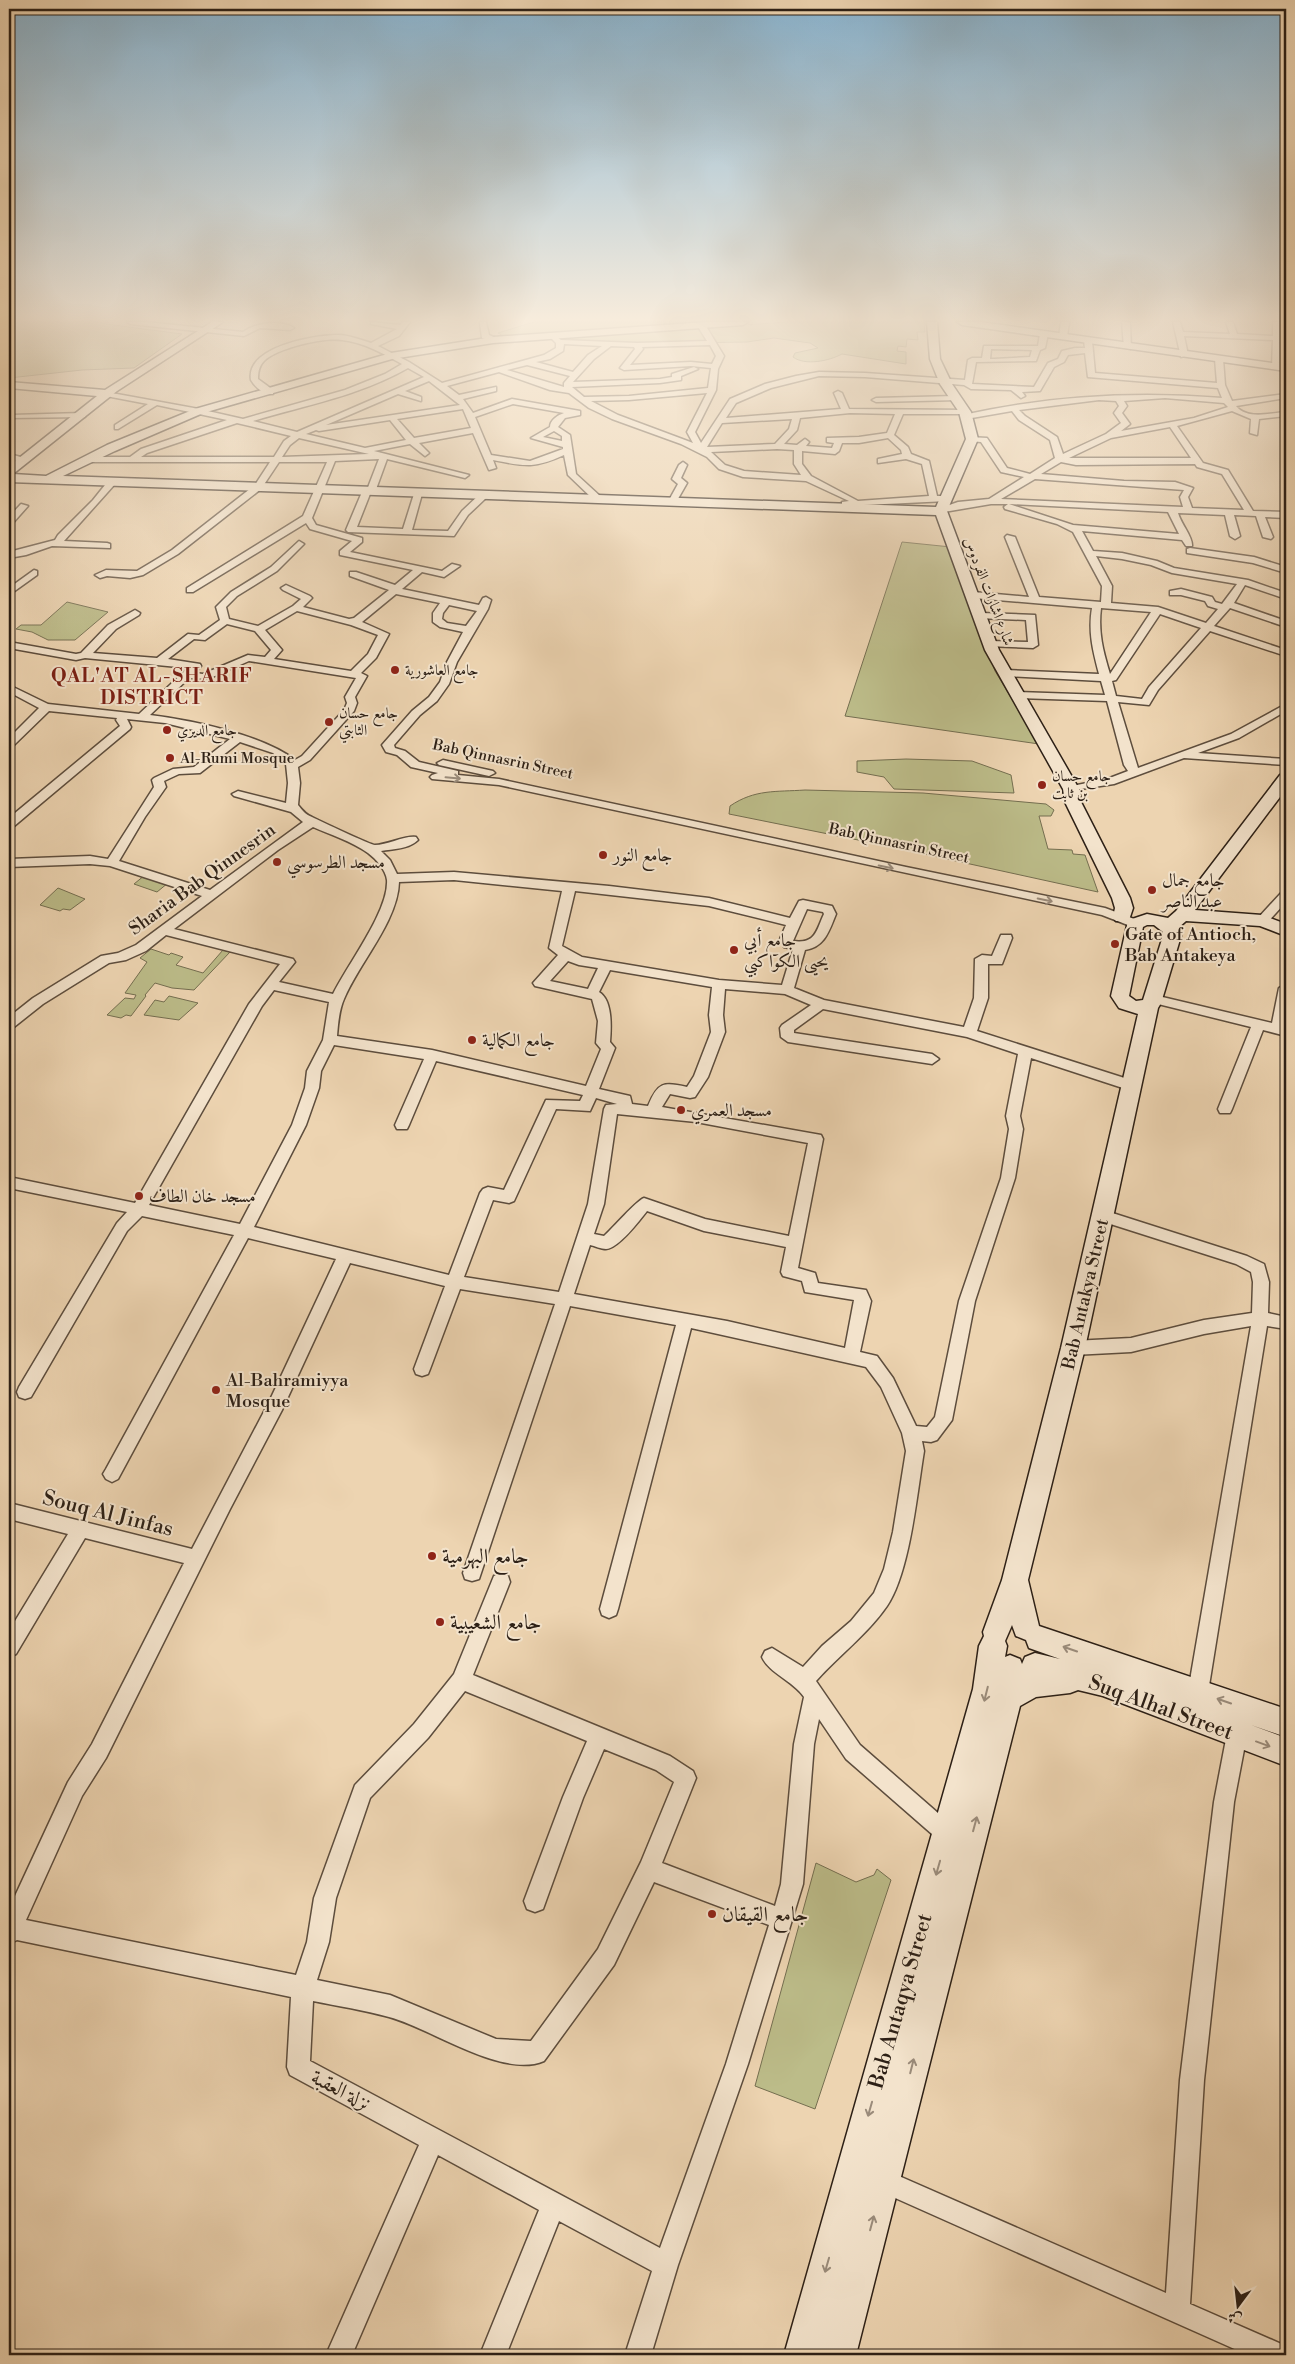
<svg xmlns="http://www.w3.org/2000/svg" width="1295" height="2364" font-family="'Libre Bodoni',Amiri,serif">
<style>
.green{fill:#bcbc89;stroke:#746e50}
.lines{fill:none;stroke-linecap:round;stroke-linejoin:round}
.street-casing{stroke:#5d4d3d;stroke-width:3}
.secondary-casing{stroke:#2d2016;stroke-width:3}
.street{fill:#f3e3cc;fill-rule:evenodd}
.secondary{fill:#f3e3cc;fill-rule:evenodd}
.oneway{stroke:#9a8b7a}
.poi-dot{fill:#8f2418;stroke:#f3e3cc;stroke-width:2}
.labels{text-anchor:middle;stroke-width:4;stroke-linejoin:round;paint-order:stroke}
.far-street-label{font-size:15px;fill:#2d2016;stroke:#f3e3cc}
.far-poi-label{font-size:15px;fill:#2d2016;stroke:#f3e3cc;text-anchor:start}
.poi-label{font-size:18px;fill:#2d2016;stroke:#f3e3cc;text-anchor:start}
.street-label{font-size:18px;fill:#2d2016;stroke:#f3e3cc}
.far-district-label{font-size:19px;font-weight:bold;letter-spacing:1px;fill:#7a1f14;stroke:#f3e3cc}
.near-street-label{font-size:21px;fill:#2d2016;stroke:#f3e3cc}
.near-poi-label{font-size:21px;fill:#2d2016;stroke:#f3e3cc;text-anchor:start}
</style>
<rect width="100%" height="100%" fill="#edd4b1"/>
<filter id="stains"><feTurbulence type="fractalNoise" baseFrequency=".004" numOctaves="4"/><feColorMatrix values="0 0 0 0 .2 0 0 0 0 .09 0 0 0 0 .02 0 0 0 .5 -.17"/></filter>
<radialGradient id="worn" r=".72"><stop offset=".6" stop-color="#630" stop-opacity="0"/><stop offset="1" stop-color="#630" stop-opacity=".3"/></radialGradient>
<path class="green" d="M9,322H108L106,324L182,334L134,368L82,370L9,378Z
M534,322H686L685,323L505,337L498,333Z
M787,322H924L925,332H917L918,340L907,339L906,347L898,346L897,351L906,352V364L842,354C829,361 805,366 793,357L795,353L818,348L810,343L774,338L747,342L630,344L561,340L560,338Z
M902,542L951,547L995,671L1039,744L845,716Z
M67,602L108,612L75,640H48L32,632L16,629L21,625H41Z
M906,759L972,761L1011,775L1014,793L894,789L884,777L857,772V761Z
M805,790L923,793L1046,804L1054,810L1051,816H1039L1048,849L1072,850L1073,854L1085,855L1098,892L883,845L729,814L730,806C755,789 776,792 805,790Z
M145,875L168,883L157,892L134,884Z
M58,888L85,899L70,910L63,909L60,911L40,905Z
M151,949L169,955L171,953L183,957L176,965L203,973L223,950L230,952L194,990L172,988L155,983L145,995L146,996L131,1016L126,1015L121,1018L107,1015L125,998L134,999L136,995L125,993L147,962L140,958Z
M169,996L198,1003L179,1020L144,1015L155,1000L164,1002Z
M816,1863L856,1882L874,1875L877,1869L891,1880L815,2109L755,2086Z"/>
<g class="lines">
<defs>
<path id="street" d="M127,322H146L243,332C255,323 280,319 294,328L290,330L260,328L244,336L130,324Z
M371,322L400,325L403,322H410L399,336L378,346L409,362L442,383L544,355L556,348V343L550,337L554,335L561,340L637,343L707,341L697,325L704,323L724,356L718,369L716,390L695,432L701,443L730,399L765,384L796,376L819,372L865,373L965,380L968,360L972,358H982L984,346H1038L1040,334L1044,332L1048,334L1045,348L1040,350L1036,361L976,362L972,384L1034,387L1048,363L1058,359L1062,351L1075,348H1085L1084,341L1088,339L1092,341L1095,373L1217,383L1215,359L1219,357L1223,359L1225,385L1232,401L1286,394V398L1236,406C1247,420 1270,413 1286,412V416L1259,419L1257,435L1250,433L1251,419L1232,411L1177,426L1203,463L1228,470L1253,511L1286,512V518L1265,517L1273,537L1271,539L1263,537L1256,516L1234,515L1240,536L1235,539L1230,536L1225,515L1178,513C1181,524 1193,537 1192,546H1186L1182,540L1082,531L1093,551L1122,553L1157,561L1174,568L1248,580L1286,593V599L1245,585L1234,603L1286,621V627L1230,608L1214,626L1286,650V656L1210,631L1158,690L1149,705L1118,702L1138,768L1231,734L1286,704V711L1239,738L1198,753L1286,759V765L1184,758L1114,784L1067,791L1065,789L1067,787L1107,779L1128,771L1124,765L1107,701L1018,698L1013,695L1018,692L1105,695L1101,681L1006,676L1001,673L1006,670L1099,674C1093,651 1088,632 1092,608L973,598L968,595L973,592L1029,597L1005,537L1007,535L1015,537L1039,597L1101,602L1102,586L1073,532L1057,524L1005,509L1004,507L1008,504H991L938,513V509L958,502L989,499L1024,477L1001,472L981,442L969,441V437L987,438L1007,468L1030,474L1055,458L1050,440L1019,420L1012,411L966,419L962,417L963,415C1048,396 1135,391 1222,398L1218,388L1088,377L1085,353L1068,355L1064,362L1054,367L1040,391L1022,392L1025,396L1021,398L1011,390L971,389L964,385L865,377L819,376L771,388L736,403L726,418L841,409L834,393L838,391L842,393L849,409L968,410V414H903L894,435L908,447L911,454L929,461L937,496H951L952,498L948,501L842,506V502L849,501L806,481L743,477L719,469L707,457L681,444L612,419L589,408L569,393L550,390L499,372L447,386L459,395L496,387V391L463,399L473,413L512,399L580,411V415L565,418L558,427L570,435L576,474L600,496V500H594L568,475L564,455C534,469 524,466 493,460L496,468L489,470L473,433L419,443L429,453L425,456L410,444L374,451L469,475L465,478L387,459L375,492L370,494L357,527L403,529L414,494L418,491L422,494L412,530L448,531L462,511L480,494H486V498L468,515L454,536L348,532L346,530L362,492L367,490L379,459L335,461L312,518L316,525L362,538V542L350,552L442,571L452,564L460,566L444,577L422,572L402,589L479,605L483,598L486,597L491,600L488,609L457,662L449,684L437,701L420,715L394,745L395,748L405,751L419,762L458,771V775L499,779L906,867L1105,908L1137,920L1139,923L1133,927L1102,915L499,785L432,779L430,777L432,775L438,773L411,767L397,755L386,752L382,745L412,711L429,697L440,682L447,662L463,632L440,627L433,622V613L440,603L396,594L362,622L389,634L376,658L361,673L367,676L355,697L357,703L354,711L310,760L298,767L300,783L298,805C302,810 306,815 312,817C320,821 371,845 375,845C387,845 406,835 416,837L418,840C409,849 393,849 381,851L390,860L397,874L454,872L609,886L709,898L790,918L799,901L803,900L832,906L836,914C829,931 825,947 805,950L794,988L824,1000L964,1027L974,998L975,959L982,955L992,956L1001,935H1011L1012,938L1002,964H988V998L977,1031L1137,1082L1139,1086L1137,1090L1132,1091L1031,1058L1020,1116L1023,1129L1015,1178L975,1301L952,1420L937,1440L931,1442L922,1441L924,1451C917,1493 910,1572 887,1606C867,1635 839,1655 816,1681L860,1745L954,1827L957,1834L954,1841L947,1844L940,1841L846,1759L819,1719L814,1744L803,1884L748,2064L678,2265L651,2355H625L652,2271L559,2221L506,2355H480L539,2210L438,2155L352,2355H326L419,2145L290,2075L287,2067L291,1997L17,1940L9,1944V1909L68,1782L92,1744L184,1563L85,1538L16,1654L9,1657V1631L68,1534L9,1519V1503L192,1549L269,1402L336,1259L248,1238L118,1479L112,1482L106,1479L103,1474L106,1469L234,1235L142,1216L127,1231L31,1397L25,1399L19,1397L17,1392L19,1387L117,1223L127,1212L9,1188V1177L135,1203L249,1004L280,964L166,935L146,951L126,960L109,963L43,1004L14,1027L9,1029V1017L33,998L101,956L118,953L136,945L202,896L110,866L90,864L9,867V859L90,856L108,859L154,787L152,780L154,778L173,769L194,767L230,739L165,723L127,719L131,727L130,729L13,827H9V818L120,726L116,720L117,718L49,711L13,746L9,747V738L39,708L9,692V685L48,704L139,714L188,668L85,658L76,660L9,648V642L76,654L81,653L108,625L135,610L140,613L139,615L116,629L93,653L157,658L188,634L199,635L220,620L216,607L231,592L271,567L299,541L304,544L277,571L237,596L226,607L229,619L258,626L293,606L301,599L283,590L281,588L286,585L310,596L312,598L303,607L349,619L354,618L389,590L350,576V572H356L395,585L413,570L340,555V551L352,541L310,529L306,523L193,592H187V588L303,516L327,462H279L261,489L178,554L143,575L130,578L107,576L100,578L95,575L106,570L137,571L172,550L255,485L270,462H84L83,460L87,457H130L141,449L227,420L157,405L118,429H115V425L148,404L106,396V392L199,409L243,419L345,390L385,374L402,364C384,354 363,342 342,340C324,337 277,348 264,361C259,366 258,372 258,379L273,390V394C264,395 255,387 251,380C245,347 314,335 338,335C349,335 361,340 371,343L397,329L371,324ZM564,344L602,346L588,355L573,372L536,362L550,359L563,351ZM710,345L716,356L712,364L691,362L630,365L643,349L642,347ZM611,346L634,347L635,349L620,368L624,370L691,366L711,368L708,388L629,396L584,397L572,387L660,383L681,380V376L698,369L694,367L672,374V377L660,379L573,382L594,359ZM991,349L1032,350L1030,357L994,359H990ZM527,365L570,376L564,383V387L507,370ZM408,368L424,377L297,432L253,421C306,405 359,396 408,368ZM429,381L460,405L326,425L398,394L421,401V397L405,391ZM707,393L687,432L693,443L618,415L591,401L629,400ZM1165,398L1224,403L1228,407L1194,418L1121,431L1130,424L1122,413L1127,406L1124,401ZM1099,400L1116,401L1119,406L1114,413L1121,423L1106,434L1063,454L1057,437L1025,416L1019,410ZM513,404L564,413C558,415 550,420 550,427L531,438L563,447V449L530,461L491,455L475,417ZM463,409L471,428L414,438L397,419ZM850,413L895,414L887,433L859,437L827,438V442L834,443L832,448L806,446L809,442L805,439L797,445L784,444L797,430L800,418ZM792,419L789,429L775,444L707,447L722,423ZM390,420L406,440L365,448L306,434L316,430L319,431ZM237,423L291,436L284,441L274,457H141L147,453ZM1170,427L1191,458H1069L1111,438ZM554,431L562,436V441L543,437ZM299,438L369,454L282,457L290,445ZM888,438L901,450L902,454L878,459V463L906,459L922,464L929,496L858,501L811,476L802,464V451L835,454L839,451L842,443H859ZM777,449L794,450V464L801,475L744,471L725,465L711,452ZM1061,462L1076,465L1195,464L1197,467L1222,474L1244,510L1192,508L1188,497L1193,488L1175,482L1124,481L1041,474ZM1035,479L1184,490L1180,497L1183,507L1001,499ZM1009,504L1168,512L1179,534L1073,525ZM1096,556L1122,559L1151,565L1172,573L1237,584L1222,604L1215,602L1212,597L1181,589L1170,591V595H1181L1205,601L1208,606L1218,609L1206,623L1158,607L1111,603L1112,586ZM449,605L477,611L466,626L447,623L442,619L443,613ZM1101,608L1151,612L1110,674C1103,651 1098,632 1101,608ZM297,611L351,625L378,635L368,654L351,671L274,659L282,650L265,630ZM1160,614L1201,628L1149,687L1142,699L1116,696L1112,681L1116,680ZM227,624L255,631L271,650L265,657L248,655L203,674L195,673L201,666L200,664L168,659L194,639L205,640ZM249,661L356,678L345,697L347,703L344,710L302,756L295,760C263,735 191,720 150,715L189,678L208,679ZM240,742L273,753L286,764L288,783L286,803L238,791L232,794L234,796L291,812L303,822L210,890L119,861L145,817L166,787L164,781L179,774L200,773ZM313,827C331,835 351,841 368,853C376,859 386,870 387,880C389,911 347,965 333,994L279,982L295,962L293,959L174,929L278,850ZM454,880L562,891L549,948L558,955L533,983L535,986L592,999L598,1021L596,1043L601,1049L586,1086L432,1050L337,1036C338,1024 339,1010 344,999C359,963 398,921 399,882ZM575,891L709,906L786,925L780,939L784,947L793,949L782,985L719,980L582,957L562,946ZM807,909L823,912L824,914C816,931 816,944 793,941ZM568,961L579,965L598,968L588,989L550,981ZM610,970L712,987L709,1015L711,1032L694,1076L687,1087C663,1082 658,1082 648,1106L632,1104L630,1096L599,1089L615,1048L610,1042C611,1029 613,1000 599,992ZM725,989L785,994L811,1005L782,1025L780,1028L781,1037L788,1042L932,1064L939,1059L932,1054L794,1033V1030L823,1009L967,1037L1018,1054L1006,1116L1009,1129L1001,1178L959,1301L935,1417L927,1427L916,1426L893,1378L877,1356L860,1352L871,1301L866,1290L818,1283L815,1273L798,1268L823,1139L821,1135L662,1107L670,1094L690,1098L695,1097L708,1077L725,1032L723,1015ZM274,990L329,1002L323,1040L307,1071L305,1088L292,1125L240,1224L149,1205L262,1006ZM334,1045L424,1059L395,1125L397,1129H407L409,1125L436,1061L583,1095L580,1101L546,1100L504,1190L488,1187L483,1189L480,1193L449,1275L254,1227L306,1125L319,1088L321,1071ZM596,1098L617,1104L606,1105L604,1109L588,1204L559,1292L464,1277L493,1200L509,1203L514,1201L556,1109L590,1111ZM617,1114L696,1122L808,1143L789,1236L705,1219L644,1198C636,1201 613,1228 604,1236L594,1234L604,1204ZM647,1211L704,1231L786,1247L781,1272L783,1276L802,1281L805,1292L854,1300L845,1348L727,1321L574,1294L590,1245C595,1246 601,1249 606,1249C618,1249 640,1220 647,1211ZM350,1263L445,1286L414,1369L416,1374L422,1376L428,1374L430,1369L460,1289L555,1304L463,1573L465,1579L472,1581L479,1579L570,1306L676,1325L600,1609L602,1615L609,1618L616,1615L618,1609L691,1328L866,1367L881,1387L902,1433L906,1451L893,1532L884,1569L874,1593L851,1621L822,1646L803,1667L772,1648L765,1651L762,1657C769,1673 793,1681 804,1697L794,1744L781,1884L775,1906L662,1863L696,1778L693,1771L670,1756L473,1675L510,1582L508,1576L501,1573L494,1576L454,1674L414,1724L355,1785L314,1898L307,1942L296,1975L26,1920L82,1796L106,1758L230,1509L282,1410ZM465,1691L587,1741L563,1797L524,1901L527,1909L535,1912L543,1909L583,1798L604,1749L656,1770L674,1782L641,1862L598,1949L531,2041L496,2039L390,1995L317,1980L329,1942L336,1898L370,1798L428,1738ZM654,1882L769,1925L726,2064L660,2248L310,2061L313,2001C338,2006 364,2010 389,2017C431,2028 502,2079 544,2061L614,1965Z
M480,322H486L489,335L496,338V342L482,338Z
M1061,322H1069L1067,337L1063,339L1059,337Z
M1122,322H1130L1131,349L1124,347Z
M1173,322H1180L1183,332L1230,334L1226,322H1233L1237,334L1273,336V322H1280V367L1276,369L1272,367L1273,340L1184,336L1188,355L1181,357Z
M955,396H958V400L876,402L872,400L876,398Z
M82,413H85V417L9,418V415H12Z
M9,454L29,459L25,462L9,460Z
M683,462L687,465L681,478L687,483L675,504H669L668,502L678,484L672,479L679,465Z
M112,479L115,480V484L64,541L107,543L110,544V548L52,546L26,555L9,558V552L55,540L58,535L93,500L109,480Z
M21,504L28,506L12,524L9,525V517Z
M1190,548L1254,557L1286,567V573L1253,563L1187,553V549Z
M34,570L37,571V575L9,595V588Z
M981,613L1035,615L1038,645L1033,648L986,646V642L990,641L1028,642L1026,620L977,618L976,616Z
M443,760L493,771L495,773L489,776L439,765L437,763Z
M1286,891V902L1266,924H1258L1256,921L1258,918L1282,892Z
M1286,984L1284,1026H1286V1036L1263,1030L1232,1109L1230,1113H1220L1218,1109L1251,1027L1154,1003L1147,999L1154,995L1272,1023L1279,988Z
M1103,1210L1247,1256L1264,1264L1269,1282L1268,1313L1286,1317V1329L1267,1326L1208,1692L1205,1699L1198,1701L1191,1699L1188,1692L1251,1326L1204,1334L1131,1352L1073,1355L1067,1353L1065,1348L1067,1343L1073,1341L1131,1338L1204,1320L1252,1313L1253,1282L1251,1272L1236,1264L1098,1220L1095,1216L1098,1212Z
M1237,1724L1244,1727L1247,1734L1234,1802L1204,2080L1190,2304L1286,2346V2355H1248L875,2189L871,2181L875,2173L883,2169L1166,2293L1180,2080L1214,1802L1227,1734L1230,1727Z"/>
<path id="secondary" d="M212,322H223L117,391L13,474L46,476L107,445L195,409L391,353L493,337L707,322H748L743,325L493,343L392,359L203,413L115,451L63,476L936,507L966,439L959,412L940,384L930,359L927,322H937L940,359L952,384L971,412L978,439L947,511L999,650L1079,789L1081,802L1130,898L1133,908L1129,920L1147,914L1168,918L1176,911L1280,775L1286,773V789L1195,910L1262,915L1286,924V936L1260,926L1186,921L1178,928L1181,936L1161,1003L1158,1008L1085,1348L1028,1580L1039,1626L1286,1709V1737L1251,1725L1286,1738V1766L1103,1696L1078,1690L1070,1693L1036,1697L1020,1706L856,2355H784L973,1689L979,1646L984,1636L983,1632L1002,1580L1061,1348L1138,1014L1119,1008L1111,996L1128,921H1116L1113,917L1115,908L1112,898L1065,802L1063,789L985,650L936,515L9,482V466L97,396L9,388V382L105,390ZM1147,925H1154L1163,932V936L1143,1000L1136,1001L1129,996L1143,927ZM1012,1625L1016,1636L1026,1640L1029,1648L1060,1659L1035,1653L1025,1657L1022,1664L1020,1659L1010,1655L1005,1657L1007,1646L1005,1641Z
M957,322H980L1286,365V371L962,325Z"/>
</defs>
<use href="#street" class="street-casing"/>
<use href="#secondary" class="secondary-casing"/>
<use href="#street" class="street"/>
<use href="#secondary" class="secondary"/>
</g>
<defs><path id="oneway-shaft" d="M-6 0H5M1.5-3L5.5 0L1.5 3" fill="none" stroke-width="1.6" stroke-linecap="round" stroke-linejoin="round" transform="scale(1.25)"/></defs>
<g class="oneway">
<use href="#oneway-shaft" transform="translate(453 778) rotate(5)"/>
<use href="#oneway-shaft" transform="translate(886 867) rotate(12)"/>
<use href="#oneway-shaft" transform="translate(1045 900) rotate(12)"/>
<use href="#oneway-shaft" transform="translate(1070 1649) rotate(-161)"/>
<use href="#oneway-shaft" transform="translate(986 1694) rotate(104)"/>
<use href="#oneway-shaft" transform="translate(1224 1701) rotate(-161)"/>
<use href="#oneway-shaft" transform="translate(1263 1744) rotate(20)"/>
<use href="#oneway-shaft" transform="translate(975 1824) rotate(-75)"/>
<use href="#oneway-shaft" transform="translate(938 1868) rotate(106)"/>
<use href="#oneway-shaft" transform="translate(912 2066) rotate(-76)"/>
<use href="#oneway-shaft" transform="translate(870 2109) rotate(106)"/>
<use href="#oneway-shaft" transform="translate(872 2223) rotate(-75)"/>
<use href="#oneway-shaft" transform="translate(827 2265) rotate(106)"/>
</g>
<linearGradient id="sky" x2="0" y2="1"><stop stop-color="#89b5d2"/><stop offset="0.49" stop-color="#f7ecdc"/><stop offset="1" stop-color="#f7ecdc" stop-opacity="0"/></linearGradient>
<rect width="1295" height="652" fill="url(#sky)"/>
<g class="poi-dot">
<circle cx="395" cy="670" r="5"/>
<circle cx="329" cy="722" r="5"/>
<circle cx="167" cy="730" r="5"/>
<circle cx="170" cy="758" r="5"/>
<circle cx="1042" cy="785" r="5"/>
<circle cx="603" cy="855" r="5"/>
<circle cx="277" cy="862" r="5"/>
<circle cx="1152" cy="890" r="5"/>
<circle cx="1115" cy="944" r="5"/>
<circle cx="734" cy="950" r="5"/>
<circle cx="472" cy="1040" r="5"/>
<circle cx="681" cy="1110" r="5"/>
<circle cx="139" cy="1196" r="5"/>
<circle cx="216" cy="1390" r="5"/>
<circle cx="432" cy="1556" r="5"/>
<circle cx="440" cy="1622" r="5"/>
<circle cx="712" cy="1914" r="5"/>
</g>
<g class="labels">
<g class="far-street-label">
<text transform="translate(989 591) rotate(69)" y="5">شارع اشارات الفردوس</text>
<text transform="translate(503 759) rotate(12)" y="5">Bab Qinnasrin Street</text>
<text transform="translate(899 843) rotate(12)" y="5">Bab Qinnasrin Street</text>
</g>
<g class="far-poi-label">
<text x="405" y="675">جامع العاشورية</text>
<text x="339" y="718">جامع حسان<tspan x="339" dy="17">الثابتي</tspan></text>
<text x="177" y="735">جامع الديري</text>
<text x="180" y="763">Al-Rumi Mosque</text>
<text x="1052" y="781">جامع حسان<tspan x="1052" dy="17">بن ثابت</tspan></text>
</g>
<g class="poi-label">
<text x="613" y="861">جامع النور</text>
<text x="287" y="868">مسجد الطرسوسي</text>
<text x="1162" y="886">جامع جمال<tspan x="1162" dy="21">عبد الناصر</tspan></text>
<text x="1125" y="940">Gate of Antioch,<tspan x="1125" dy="21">Bab Antakeya</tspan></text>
<text x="744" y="946">جامع أبي<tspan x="744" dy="21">يحيى الكواكبي</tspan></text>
<text x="482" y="1046">جامع الكمالية</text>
<text x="691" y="1116">مسجد العمري</text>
<text x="149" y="1202">مسجد خان الطاف</text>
<text x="226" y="1386">Al-Bahramiyya<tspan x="226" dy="21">Mosque</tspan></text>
</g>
<g class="street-label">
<text transform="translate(202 879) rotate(-36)" y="6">Sharia Bab Qinnesrin</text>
<text transform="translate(1085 1294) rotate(-77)" y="6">Bab Antakya Street</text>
</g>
<g class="far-district-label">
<text x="152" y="682">QAL'AT AL-SHARIF<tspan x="152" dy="22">DISTRICT</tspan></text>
</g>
<g class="near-street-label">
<text transform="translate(108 1513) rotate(14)" y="7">Souq Al Jinfas</text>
<text transform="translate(1161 1707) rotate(20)" y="7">Suq Alhal Street</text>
<text transform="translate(900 2001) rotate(-74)" y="7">Bab Antaqya Street</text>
<text transform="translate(341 2090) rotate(28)" y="7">نزلة العقبة</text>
</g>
<g class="near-poi-label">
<text x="442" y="1563">جامع البهرمية</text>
<text x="450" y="1629">جامع الشعيبية</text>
<text x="722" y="1921">جامع القيقان</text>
</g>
</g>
<rect width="1295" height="2364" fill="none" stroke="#edd4b1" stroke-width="30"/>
<rect x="10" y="10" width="1275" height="2344" fill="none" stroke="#2d2016" stroke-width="2.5"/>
<rect x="15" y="15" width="1265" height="2334" fill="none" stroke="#2d2016"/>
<g transform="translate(1238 2306) rotate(195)" stroke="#f3e3cc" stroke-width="4" paint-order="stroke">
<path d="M0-4L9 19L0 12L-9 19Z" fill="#2d2016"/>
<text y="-8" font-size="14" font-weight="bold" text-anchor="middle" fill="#2d2016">ش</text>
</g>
<rect width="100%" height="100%" filter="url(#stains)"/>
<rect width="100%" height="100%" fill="url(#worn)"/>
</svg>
